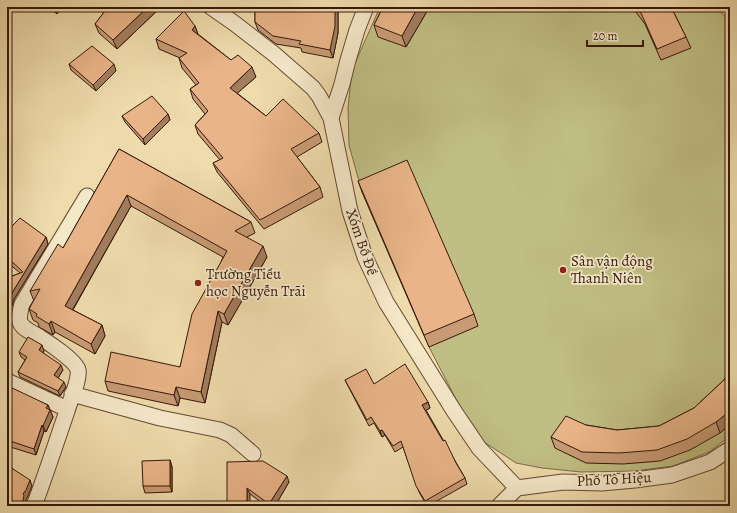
<svg xmlns="http://www.w3.org/2000/svg" width="737" height="513" font-family="Alegreya,serif">
<style>
.green{fill:#c0be84;stroke:#7b6b46}
.lines{fill:none;stroke-linecap:round;stroke-linejoin:round}
.street-casing{stroke:#644931;stroke-width:17}
.street{stroke:#f5e8c9;stroke-width:15}
.wall{fill:#c89b75;stroke:#361808}
.shaded-wall{fill:#a27e5f;stroke:#361808}
.building{fill:#e8b488;stroke:#361808}
.poi-dot{fill:#8f2418;stroke:#f5e8c9;stroke-width:1.5}
.labels{text-anchor:middle;stroke-width:3.5;stroke-linejoin:round;paint-order:stroke}
.street-label{font-size:15px;fill:#361808;stroke:#f5e8c9}
.poi-label{font-size:15px;fill:#361808;stroke:#f5e8c9;text-anchor:start}
</style>
<rect width="100%" height="100%" fill="#efdbac"/>
<filter id="stains"><feTurbulence type="fractalNoise" baseFrequency=".005" numOctaves="4"/><feColorMatrix values="0 0 0 0 .2 0 0 0 0 .09 0 0 0 0 .02 0 0 0 .5 -.17"/></filter>
<radialGradient id="worn" r=".72"><stop offset=".6" stop-color="#630" stop-opacity="0"/><stop offset="1" stop-color="#630" stop-opacity=".3"/></radialGradient>
<path class="green" d="M380,7H717L730,23V436L709,452L673,466L635,471L581,472L542,468L516,463L484,442L459,405L429,347L362,192L349,145L348,108L352,70Z"/>
<g class="lines">
<defs>
<path id="street" d="M211,7L234,23L274,54L313,88L319,96L331,118L350,211L365,257L386,302L454,411L479,448L517,488
M331,118L342,84L348,60L357,30L366,7
M7,381L67,409
M72,394L160,418L220,430L231,435L253,454
M34,506C46,474 56,443 67,411C70,400 80,380 78,370C76,361 49,343 41,338C34,333 23,330 20,322C18,316 21,309 22,304L87,196
M499,506L517,488L563,482L602,483L635,480L672,475L710,462L730,449"/>
</defs>
<use href="#street" class="street-casing"/>
<use href="#street" class="street"/>
</g>
<path class="wall" d="M49,7H64L57,14Z
M108,7H161L117,49L99,33L95,24Z
M255,7H338V33L333,58L302,52L301,48L276,44L258,30L255,22Z
M383,7H431L426,13L406,47L378,37L374,25Z
M632,7H671L686,37L691,48L661,60L645,24Z
M195,26L198,34L231,60L256,77L237,93L266,116L319,133L322,142L297,157L320,187L323,197L264,229L217,172L213,163L220,160L198,134L195,125L205,114L193,99L190,89L196,85L182,68L179,58H180L159,49L156,39Z
M69,64L116,71L96,91L71,70Z
M168,114L170,120L145,145L125,122L122,116Z
M119,149L251,222L255,233L247,237L267,257L228,325L222,322L205,403L180,398L178,406L108,391L105,381L180,367L223,257L131,206L73,310L102,325L105,336L95,354L55,332L53,335L39,327L38,323L33,320L29,309L34,301L30,291L63,248Z
M358,181L474,314L478,326L429,347L362,192Z
M7,231L46,237L48,244L14,299L12,306L7,307V278L20,273L7,262Z
M44,351L43,353L63,370L58,378L66,387L60,396L20,377L18,372L25,360L21,357L19,352Z
M730,369V424L720,433L690,450L660,461L623,464L586,463L555,448L551,437L586,425L617,430L659,426L694,408L724,380Z
M345,380L374,384L428,402L430,408L426,410L465,478L467,484L428,506H427L419,492L403,447L395,452L385,435L382,437L374,423L369,426L348,386Z
M7,388L48,405L53,417L46,432L44,431L36,455L7,446Z
M170,460L172,467V492L145,493L143,486Z
M227,462L289,482L275,506H266L250,494Z"/>
<path class="shaded-wall" d="M56,7H64L57,14L55,8Z
M148,7H161L117,49L113,40Z
M335,7H338V33L333,58L330,50Z
M418,7H431L426,13L406,47L402,36Z
M195,26L198,35L192,30Z
M114,64L116,71L96,91L93,85Z
M252,67L256,77L233,97L230,88Z
M168,114L170,120L145,145L143,139Z
M127,195L131,206L69,316L65,306Z
M46,237L48,244L14,299L12,306L10,299L12,293Z
M263,246L267,257L228,325L224,314Z
M218,311L222,322L205,403L201,392Z
M51,321L55,332L53,335L49,324Z
M102,325L105,336L95,354L91,344Z
M42,345L44,351L41,356L39,350Z
M61,365L63,370L56,381L54,375Z
M64,382L66,387L60,396L58,391Z
M176,387L180,398L178,406L174,395Z
M428,402L430,408L425,411L422,405Z
M48,405L53,417L46,432L43,426L46,408Z
M730,411V424L720,433L716,422Z
M42,425L44,431L36,455L34,449Z
M382,430L385,435L382,437L380,431Z
M170,460L172,467V492L170,486Z
M287,476L289,482L275,506H270L269,504Z
M30,480L32,486L28,496L26,500V501L25,506H20L23,494Z
M247,488L250,494V506H247Z"/>
<path class="building" d="M108,7H148L113,40L95,24Z
M255,7H335V26L330,50L299,44L301,41L273,36L255,22Z
M383,7H418L402,36L374,25Z
M637,7H671L686,37L657,49L641,13Z
M184,11L195,26L192,30L231,60L238,55L252,67L230,88L266,116L283,99L319,133L291,149L320,187L260,220L213,163L223,158L195,125L208,111L190,89L199,83L179,58L187,53L156,39Z
M92,46L114,64L93,85L69,64Z
M152,96L168,114L143,139L122,116Z
M119,149L251,222L235,231L263,246L224,314L218,311L201,392L176,387L174,395L105,381L111,352L180,367L192,314L227,251L127,195L65,306L102,325L91,344L51,321L49,324L36,316L37,314L29,309L40,289L30,291L58,244L63,248Z
M407,160L474,314L424,335L358,181Z
M20,218L46,237L12,293L10,299L7,300V278L23,272L7,257V231Z
M28,337L42,345L39,350L61,365L54,375L64,382L58,391L18,372L27,357L19,352Z
M405,364L428,402L422,405L443,441L445,440L456,463L465,478L425,501L416,486L401,441L393,446L382,430L380,431L371,417L367,420L345,380L366,369L374,384Z
M730,369V411L716,422L687,439L657,450L619,453L582,452L551,437L566,416L586,425L617,430L659,426L694,408L724,380Z
M8,386L48,405L46,408L50,410L43,426L42,425L34,449L7,440V388Z
M170,460V486H143L142,461Z
M263,461L287,476L269,504L247,488V506H227V462Z
M7,465L30,480L26,490L23,494L24,495L23,501L20,506H7Z
M556,502L561,506H553Z"/>
<g class="poi-dot">
<circle cx="563" cy="270" r="4"/>
<circle cx="198" cy="283" r="4"/>
</g>
<g class="labels">
<g class="street-label">
<text transform="translate(362 242) rotate(71)" y="5">Xóm Bồ Đề</text>
<text transform="translate(614 479) rotate(-3)" y="5">Phố Tô Hiệu</text>
</g>
<g class="poi-label">
<text x="571" y="266">Sân vận động<tspan x="571" dy="17">Thanh Niên</tspan></text>
<text x="206" y="279">Trường Tiểu<tspan x="206" dy="17">học Nguyễn Trãi</tspan></text>
</g>
</g>
<rect width="737" height="513" fill="none" stroke="#efdbac" stroke-width="24"/>
<rect x="8" y="8" width="721" height="497" fill="none" stroke="#361808" stroke-width="2"/>
<rect x="12" y="12" width="713" height="489" fill="none" stroke="#361808"/>
<path d="M587 40v6h56v-6" fill="none" stroke="#361808" stroke-width="2"/>
<text x="593" y="40" font-size="12" fill="#361808" stroke="#f5e8c9" stroke-width="3" paint-order="stroke">20 m</text>
<rect width="100%" height="100%" filter="url(#stains)"/>
<rect width="100%" height="100%" fill="url(#worn)"/>
</svg>
